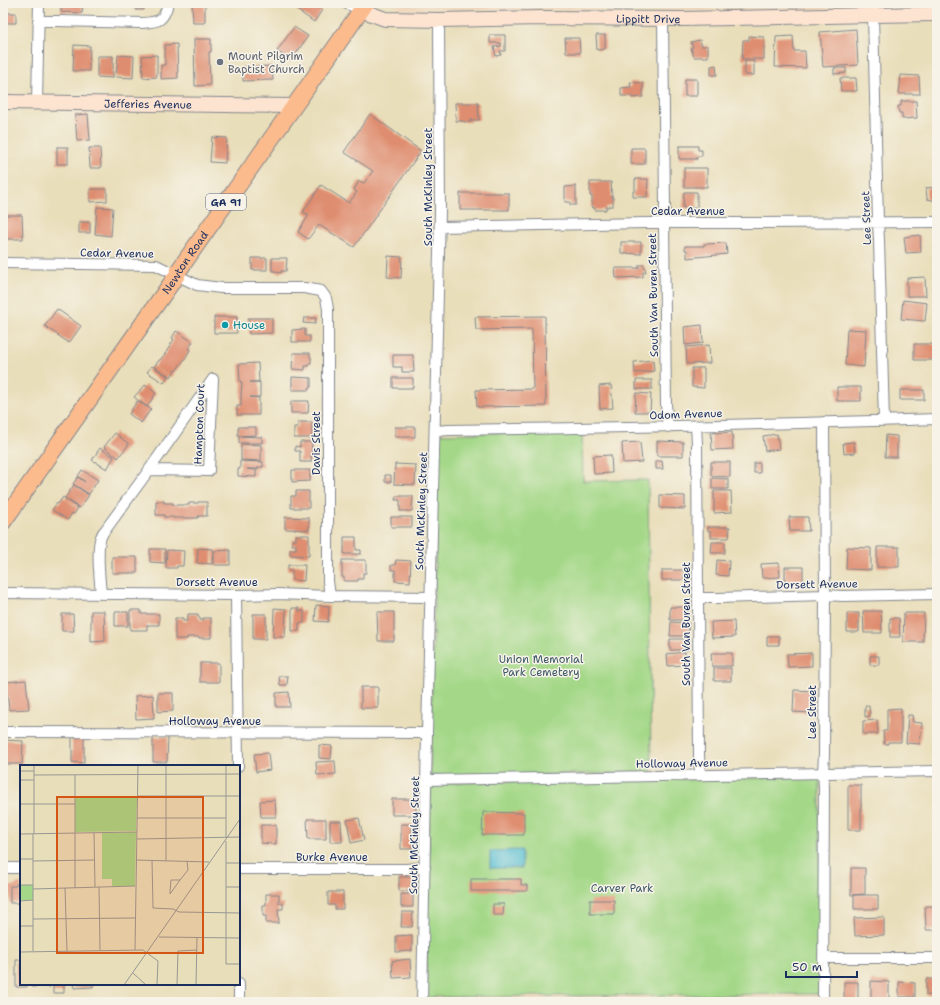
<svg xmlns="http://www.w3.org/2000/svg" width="940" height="1005" font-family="'Shantell Sans',sans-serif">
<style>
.built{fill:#eed7bb}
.green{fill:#a4d888;stroke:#608473}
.water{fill:#57bfd4;stroke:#397799}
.building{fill:#df8d6f}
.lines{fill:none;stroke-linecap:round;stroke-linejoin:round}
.street-casing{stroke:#82868c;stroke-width:12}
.secondary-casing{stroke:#82868c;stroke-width:16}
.primary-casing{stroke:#82868c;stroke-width:18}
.street{stroke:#fff;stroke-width:10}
.secondary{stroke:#fde4d1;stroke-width:14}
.primary{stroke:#fbbb8d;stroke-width:16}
.worship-dot{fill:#6b7280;stroke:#f7f3e8;stroke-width:1.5}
.culture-dot{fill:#0f9aa8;stroke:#f7f3e8;stroke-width:1.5}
.labels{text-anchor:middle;stroke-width:3;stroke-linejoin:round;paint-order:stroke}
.shield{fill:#f7f3e8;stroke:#5d6a87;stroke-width:1}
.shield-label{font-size:10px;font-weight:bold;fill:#1b2f5e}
.street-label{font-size:11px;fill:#1b2f5e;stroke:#f7f3e8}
.worship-label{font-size:11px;fill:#5b616d;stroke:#f7f3e8;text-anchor:start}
.culture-label{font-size:11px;fill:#0d838f;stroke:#f7f3e8;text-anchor:start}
.park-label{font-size:11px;fill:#3d5968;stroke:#f7f3e8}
.inset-road{fill:none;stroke:#979895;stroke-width:1}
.view{fill:#d45514;fill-opacity:0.15;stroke:#d45514;stroke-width:2}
.inset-edge{fill:none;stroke:#1b2f5e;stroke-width:2}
</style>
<rect width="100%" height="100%" fill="#f7f3e8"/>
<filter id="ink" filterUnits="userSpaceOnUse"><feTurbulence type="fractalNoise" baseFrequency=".025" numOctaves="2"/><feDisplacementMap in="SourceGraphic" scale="8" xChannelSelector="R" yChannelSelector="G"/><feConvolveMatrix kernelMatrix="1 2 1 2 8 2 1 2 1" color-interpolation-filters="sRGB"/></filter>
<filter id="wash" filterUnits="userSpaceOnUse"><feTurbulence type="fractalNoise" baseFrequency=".012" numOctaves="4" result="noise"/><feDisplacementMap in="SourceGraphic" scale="16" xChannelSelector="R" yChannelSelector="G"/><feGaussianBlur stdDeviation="0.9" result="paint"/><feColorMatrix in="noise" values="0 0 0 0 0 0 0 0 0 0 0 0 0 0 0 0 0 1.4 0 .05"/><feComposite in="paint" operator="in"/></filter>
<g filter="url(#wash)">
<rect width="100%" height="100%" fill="#e9deba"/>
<path class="built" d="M394,3H937V11H399Z
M820,994V1002H426V997Z"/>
<path class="green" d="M582,431L583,481L648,480L651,773L430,776L438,434Z
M820,777V994L426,997L430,783Z"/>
<path class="water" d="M522,850V868H490V851Z"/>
<g id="blocks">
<path class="building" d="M61,3H83L82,13L61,12Z
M192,3H205V23H193Z
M287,3H312L322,10L314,22Z
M136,5H144V10H136Z
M3,13H16V23H3Z
M294,27L308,36L291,61L277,51Z
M856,29L858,65L823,67L820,32Z
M490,35H505V51H500L501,55L496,56L494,47L501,46V43H490Z
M596,35H605V49L597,50Z
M749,36L764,37V59H742L743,40H749Z
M793,36L794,51H805L806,68L775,67L776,37Z
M565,38H579L580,53H566Z
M194,39H211V52H209L210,85L195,86Z
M700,40L702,46H708V57H694L691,48L693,47L691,42Z
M177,44L178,78L161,79V65H165V45Z
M74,45L90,46L89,71H73Z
M118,55L134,56L133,78L116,77Z
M157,55V77L143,78L142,56Z
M97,56H113V78L97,77Z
M745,61H754V75H745Z
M716,65L717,75H711V66Z
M272,66L273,80L243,81V67Z
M834,68H846V73L834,74Z
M901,75L919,76L920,94H899Z
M840,78H856L857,91H841Z
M685,79H697V96H685Z
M630,82L643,83V97L632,98L631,96H621V88L631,87Z
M901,101H916L917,118L902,119V113H899L898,106H901Z
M455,103H478L479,120H471V122H464V121H456Z
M88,114L90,140L77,141L75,115Z
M370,114L421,151L354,247L319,225L308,239L298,232L309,215L303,212L321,185L349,203L357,192L354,190L359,181L364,183L373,171L344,152Z
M212,137L227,138L225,163L210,162Z
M679,146H698V150H702V156H697V159H679Z
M57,147H68V164H57Z
M89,148H100L101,168H90Z
M631,148H645V164H631Z
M684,168H707V187H684Z
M635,179H648L647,197H633V191H635Z
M590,182H611L612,197H613V206H609V207H606V210H595L594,207L592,208V196H590Z
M576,186V205H570V202H565V187Z
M937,187V201L927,199L926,188Z
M90,189H107V201L90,202Z
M684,192H697V208H683Z
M460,193H509V210H460Z
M97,207L113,208L111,236L95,234Z
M3,215H22L23,239H3Z
M79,222H90V233H79Z
M920,235L921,252L906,253L904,237Z
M621,242H641V254L621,253Z
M726,243L727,254L687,258V250H685V246H704V244Z
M388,256L402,257L401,278L387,277Z
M252,258H267V270H252Z
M272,258H287L286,271H281V273L276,272V271H272Z
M639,265H644L646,272H643V277L616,278L615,268H639Z
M925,277L926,296H907V278Z
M903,300L927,303L925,321L901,319Z
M57,309L81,326L69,343L45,326Z
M545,316L546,406L477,407L476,390L533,389L532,329L476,330L475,317Z
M214,317H237V333H214Z
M248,318H272V333L249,334Z
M304,318H316L315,324L303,323Z
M702,325L703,343L685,345L684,327Z
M305,329V336H310V342H292V330Z
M847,329L866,330L864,367L845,365Z
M176,331L193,342L188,349L190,350L186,357L176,371L175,370L171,377L154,367L159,360H160L165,354L174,339L172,338Z
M914,344H937V360H914Z
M709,345L710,363L687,364L686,347Z
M293,353H310V357H311V363H309V366H305V370L292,369Z
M393,355H413L414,372H402V367H393Z
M653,360L654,371L635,373L634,362Z
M258,363L259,382H250H260V397H250L259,398V415H237V406H241V397L242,382H240L239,364Z
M152,366L168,376L164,383L147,372Z
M692,368H704V388L692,387Z
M292,377L311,378V387H309V390H292Z
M393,378H413V388H393Z
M636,380H652V389H636Z
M145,385L156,393L147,407L134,397Z
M611,385L613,408L600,409L599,386Z
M837,387H861V401H837Z
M900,390H924V400H900Z
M636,393L651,394L650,412H635Z
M137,401L151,409L141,423L129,414Z
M291,401H309L308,413H291Z
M298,422H312V438H294V427H298Z
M238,427H256V435L238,436Z
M395,427H415V437H395Z
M732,432L733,449L712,450L711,433Z
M115,433L129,444L118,458L104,447Z
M777,434L779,449L765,451L763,436Z
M886,435L897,436V457H885Z
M239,436L262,437V443H239Z
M657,441L683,442V456H657Z
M300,442H312L311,462H300V451H295V446L300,447Z
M640,442L642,462L623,463L622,443Z
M854,442L855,453L844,454L843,443Z
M241,444L261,445V461L241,460Z
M100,448L114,457L107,469L92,460Z
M611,455L612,473L594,474L593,456Z
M240,461L263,462V467H258V469H247L256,470V477L238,476V469H240Z
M656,461H662L663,469H656Z
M711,462H730V477L711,476Z
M754,463H760V473H754Z
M395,464L416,465L415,485L394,484Z
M82,470L98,480L89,494L73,484L78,477L85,482L78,476Z
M292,470H310V481L292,482Z
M385,475H391V482H385Z
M712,478L728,479V489H712Z
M74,485L89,495L80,508L65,498Z
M296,491H309V508H291V496H296Z
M714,491H731L732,512L714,513Z
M660,495L685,496V509L660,508Z
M396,496H413L412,511H400V500H395Z
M63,497L78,508L74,514L72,513L68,520L52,510L57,503L58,504Z
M156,501H164V503H173V505H189V503H198V502H207V516H198V518H173V517H164V515H156Z
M285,517L309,518V530L285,529Z
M391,517H412V527H391Z
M789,517H808L809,531H790Z
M708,527H730L729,538H711V531H708Z
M296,535H309V556L290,555V549H296V545H292V540H296Z
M344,537H356V550H361V554H344Z
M712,542H725V553H711Z
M847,547L871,548V570L846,569Z
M877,547H899V567H877Z
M198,548L213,549L212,564L197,563Z
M150,549H165V563L150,562Z
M167,550L184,551L183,566H177V568H166Z
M230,550V565H214V551Z
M112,557H137V573H112Z
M342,560H366V573H363V579H358V581H344V577H342Z
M396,560L411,561L410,582L395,581V570H391V565H395Z
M717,560L729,561L728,576L716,575Z
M779,563L780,577L762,578L761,564Z
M288,565H305L304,581L292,580V570H288Z
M785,567H803V583L785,582Z
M662,570H684V580H662Z
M316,605L329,606L328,622L315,621Z
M670,607H688L689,620H670Z
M274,608L286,609L285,637H273Z
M292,608H299V611H304V623H299V631H292Z
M130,610H141V614H159V625H147V630H130Z
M91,611H104L105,641L91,642Z
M863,611H881L882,633H864Z
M115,612H128V626H115Z
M377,612H394V641H378Z
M847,613H859V632H847Z
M904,613H924L923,642H903Z
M62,614H73L74,631H62Z
M188,614H198V617H200V620H203V618H211V638H199V637H187V639H175V618H183V621H187V617H188Z
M253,614H266V639H253Z
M890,618H899L900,637H890Z
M734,621L735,637L712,638L711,622Z
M671,622L689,623L688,636H670Z
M767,636H779V645H767Z
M670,639H688V650H670Z
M685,652L686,665L668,666L667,654Z
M711,653H732V666H712Z
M812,653V666L788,667L787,654Z
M870,656H879V665H870Z
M200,663H219V682H200Z
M714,668H731V681H714Z
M279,676H288L287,685H280Z
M26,680L29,709L9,710L6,682Z
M361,687H378V708H361Z
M794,690L814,691L813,713L793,712Z
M289,692L290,707H276V693Z
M158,693H173V711L158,712Z
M153,695L154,718L136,719L135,696Z
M865,706H869L870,716L865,717Z
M901,708V742H888V744H884L883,731H887V709Z
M908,715H912L913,722L922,723L920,744L906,743Z
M877,720L878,734H863V721Z
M72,735H84V763L72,762Z
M153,737H168L167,762H153Z
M3,740L23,741L22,764H3Z
M319,745L332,746L331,759L319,758Z
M268,753L270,770L256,772L254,754Z
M335,761L336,774L317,775L316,762Z
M848,785H861V830H848Z
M392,799H416V815H392Z
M275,800L276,817H261L260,801Z
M483,812L524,813V835H482Z
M3,815H5L6,843H3Z
M359,818L364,840L351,843L347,820Z
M307,819H326V839H308Z
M330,821H341L342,842H330Z
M401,824H412V849H401Z
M261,825H276V844L261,843Z
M851,868H865V894L851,895Z
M399,877H415V891H399Z
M471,879H521V885H527V891H471Z
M21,883V903H10V886H16V884Z
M328,892H343V909H335V905H328Z
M266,894H279V903H283V909H278L279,923H266V916H263V905H266Z
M401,894H413V907H401Z
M854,895H878V909H854Z
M590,900H614V914H590Z
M493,904H504L503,915H493Z
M925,906H937V930H926Z
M402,912H413L412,927H401Z
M884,917V935L855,936L854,918Z
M412,935V951L396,952V936Z
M410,959L411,977L393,978L392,961Z
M16,960H21V984H27V987H16Z
M926,979H937V995H926Z
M871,981L889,982V1002H871Z
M844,982H858V1002H844Z
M899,982L915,983V997H899Z
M32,984H50V987H32Z
M53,984H64V993H53Z
M73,984H93V987L74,988Z"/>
</g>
</g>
<g filter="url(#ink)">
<use href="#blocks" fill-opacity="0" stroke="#82868c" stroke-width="1"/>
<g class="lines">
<defs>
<path id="street" d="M345,3L361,10
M873,15L878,222L879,240L884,421
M663,19L665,207L664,223L666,405L668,427
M38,21H57L142,23C159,22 164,21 168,3
M37,103L39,3
M440,227L646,223H755L937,222
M3,263L156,265L197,285L221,288H304L321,291L326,298L328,309V581L330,596
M213,379L209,471L149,470Z
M696,426L697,443L699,755L700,775
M435,431L449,430C612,428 774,424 937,419
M3,593L236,595L277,594L330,596L431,597
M101,594C100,581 96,549 101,537C102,534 104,531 106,529L149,470
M236,595L238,766
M698,598H718L825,595L843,596L937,594
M3,732L427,733
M426,780L937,771
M3,868H21
M239,869H407L425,867
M823,958H937
M239,984V1002
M422,1002L427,733L440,212L439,20
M823,1002L824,787L823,773L824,755L825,595L824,422"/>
<g id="secondary">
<path id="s1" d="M361,10L385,19L439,20L542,18L681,19L873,15L937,14"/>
<path id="s2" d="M3,102L294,106"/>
</g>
<g id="primary">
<path id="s3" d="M3,522L177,275L179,270C241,181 304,93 366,3"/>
</g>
</defs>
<use href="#street" class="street-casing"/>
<use href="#secondary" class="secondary-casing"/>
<use href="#primary" class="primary-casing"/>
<use href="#street" class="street"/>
<use href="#secondary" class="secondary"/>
<use href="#primary" class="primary"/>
</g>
</g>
<circle class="worship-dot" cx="220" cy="62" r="4"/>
<circle class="culture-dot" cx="225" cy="325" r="4"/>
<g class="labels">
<rect class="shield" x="206" y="194" width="40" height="16" rx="3"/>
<g class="shield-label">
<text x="226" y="206">GA 91</text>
</g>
<g class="street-label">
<text dy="4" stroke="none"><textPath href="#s1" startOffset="289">Lippitt Drive</textPath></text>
<text dy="4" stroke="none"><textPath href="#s2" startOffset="145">Jefferies Avenue</textPath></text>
<text transform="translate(428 187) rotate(-90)" y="4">South McKinley Street</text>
<text x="688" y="215">Cedar Avenue</text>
<text transform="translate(866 218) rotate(-92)" y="4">Lee Street</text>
<text transform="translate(117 253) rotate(1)" y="4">Cedar Avenue</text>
<text dy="4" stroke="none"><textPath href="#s3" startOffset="317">Newton Road</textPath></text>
<text transform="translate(653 295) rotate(-91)" y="4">South Van Buren Street</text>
<text transform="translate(686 414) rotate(-2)" y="4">Odom Avenue</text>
<text transform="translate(199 424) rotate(-88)" y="4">Hampton Court</text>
<text transform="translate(316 443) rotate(-90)" y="4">Davis Street</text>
<text transform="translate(421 511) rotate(-88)" y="4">South McKinley Street</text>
<text x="217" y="586">Dorsett Avenue</text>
<text transform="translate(817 584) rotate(-1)" y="4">Dorsett Avenue</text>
<text transform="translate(686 624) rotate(-90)" y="4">South Van Buren Street</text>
<text transform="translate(812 712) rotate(-90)" y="4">Lee Street</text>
<text x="215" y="725">Holloway Avenue</text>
<text transform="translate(682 763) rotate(-1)" y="4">Holloway Avenue</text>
<text transform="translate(414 835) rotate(-89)" y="4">South McKinley Street</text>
<text x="332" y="861">Burke Avenue</text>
</g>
<g class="worship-label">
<text x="228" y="60">Mount Pilgrim<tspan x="228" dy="13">Baptist Church</tspan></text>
</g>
<g class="culture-label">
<text x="233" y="329">House</text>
</g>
<g class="park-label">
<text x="541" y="663">Union Memorial<tspan x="541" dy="13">Park Cemetery</tspan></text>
<text x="622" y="892">Carver Park</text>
</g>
</g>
<g transform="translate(20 765)">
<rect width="220" height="220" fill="#e9deba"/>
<path d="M55,33H117L116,66L55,67ZM116,67L115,121H92V114H82V68ZM0,120H13V135H0Z" fill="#a4d888"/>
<path class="inset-road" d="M14,0V69M146,0V96M206,0V73M0,6H14M14,10L220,9M0,15H14M117,31H220M0,39H55M117,53H206M74,68L75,122M0,69L117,67M13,69V186M117,74L220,72M206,76V199H220M0,94H13M116,95L189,97M132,95L133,143L153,144L159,147L220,148M13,96L74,95M206,98H220M151,115H160L150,129V126ZM160,115L168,105L167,96M0,120H13M79,122L80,185M206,122H220M45,123L47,186M55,123V10M13,124L115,121M0,136L13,135M13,154L115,153M0,161H13M139,172L220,173M115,185L118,0M0,187L123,185L138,196L137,220M113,208L126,220M104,220L220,54M157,220L158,186L177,185M176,220L177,172"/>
<path class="view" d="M37,32H183V188H37Z"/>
<rect width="220" height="220" class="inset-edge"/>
</g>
<rect width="940" height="1005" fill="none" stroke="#f7f3e8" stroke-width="16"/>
<path d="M786 971v6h71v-6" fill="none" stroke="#1b2f5e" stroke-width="2"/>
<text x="792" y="971" font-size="12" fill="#1b2f5e" stroke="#f7f3e8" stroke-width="3" paint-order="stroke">50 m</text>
</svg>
